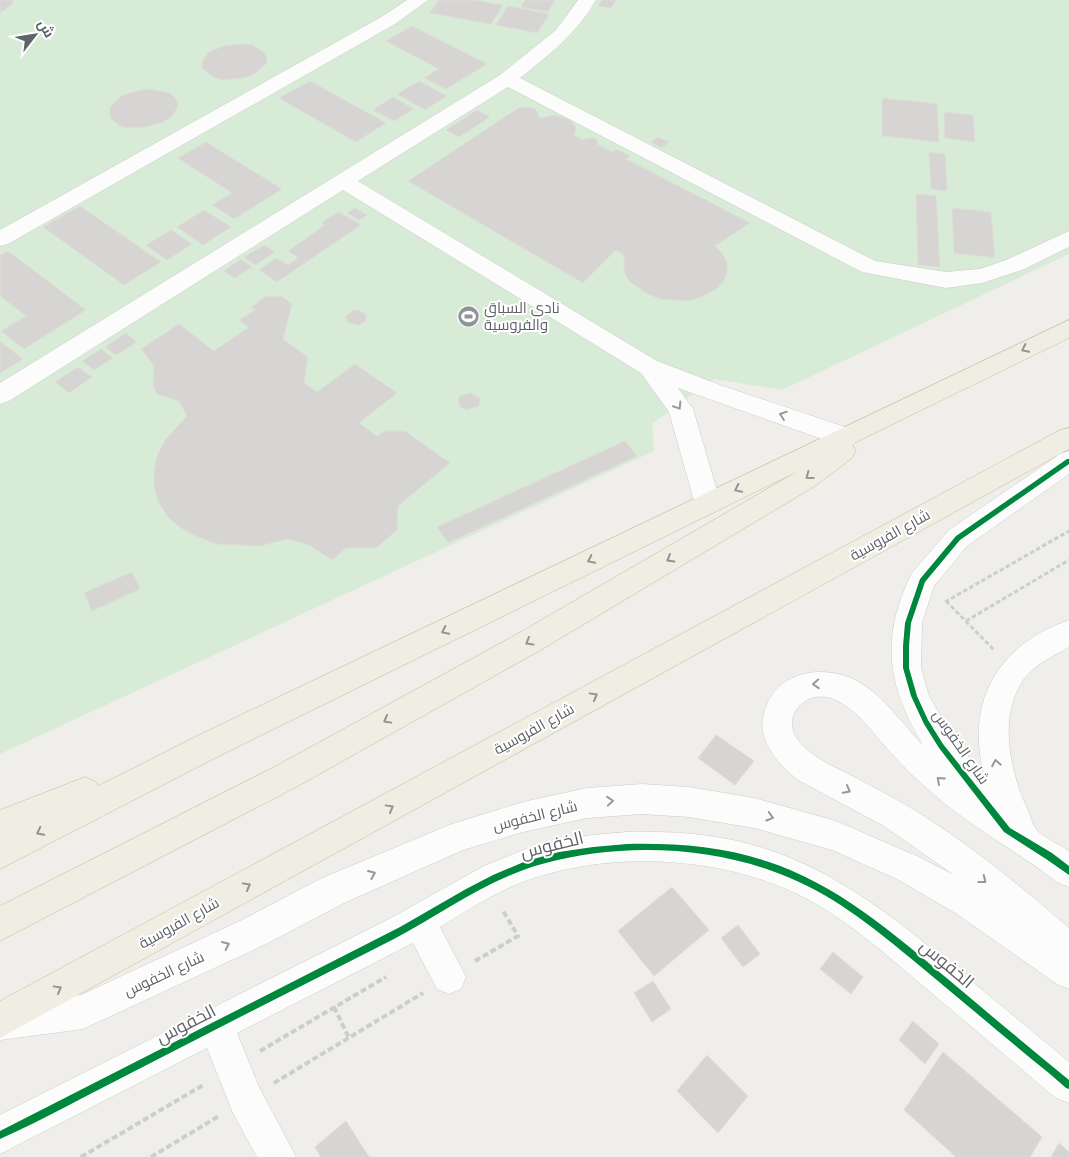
<svg xmlns="http://www.w3.org/2000/svg" width="1069" height="1157" font-family="'Nunito Sans',Cairo,sans-serif">
<style>
.green{fill:#d8ebd6}
.building{fill:#d6d5d3;stroke:#deddd9}
.lines{fill:none;stroke-linecap:round;stroke-linejoin:round}
.minor-casing{stroke:#cbcccc;stroke-width:1}
.highway-casing{stroke:#c8b996;stroke-width:1}
.path-far1{stroke:#cacfcc;stroke-width:3;stroke-dasharray:4.5 2.5;stroke-linecap:butt}
.path{stroke:#cacfcc;stroke-width:4;stroke-dasharray:6 3;stroke-linecap:butt}
.minor{fill:#fdfcfc;fill-rule:evenodd}
.highway{fill:#f0ede3;fill-rule:evenodd}
.cycleway-casing{stroke:#fff;stroke-width:3}
.cycleway{fill:#00873e;fill-rule:evenodd}
.oneway{stroke:#929393}
.oneway2{stroke:#96999c}
.labels{text-anchor:middle;stroke-width:4;stroke-linejoin:round;paint-order:stroke}
.poi-label{font-size:15px;fill:#5f6368;stroke:#fff;text-anchor:start}
.street-label{font-size:15px;fill:#5f6368;stroke:#fff}
.near-street-label{font-size:18px;fill:#5f6368;stroke:#fff}
</style>
<rect width="100%" height="100%" fill="#efeeea"/>
<path class="green" d="M0,0H1069V254L782,390L714,379L652,424L654,451L0,754Z"/>
<path class="building" d="M0,0H14L11,5L0,13Z
M439,0H473L503,5L491,24L430,13Z
M525,0H555L548,12L521,7Z
M602,0H616L611,8L598,6Z
M508,6L549,14L537,33L496,25Z
M412,26L487,64L446,89L424,78L439,69L386,41Z
M242,44L252,45L265,53L267,58L266,64L253,75L244,78L222,80L213,77L202,68V62L209,52L224,46Z
M310,81L386,123L356,142L279,98Z
M419,81L447,96L425,110L397,94Z
M150,89L170,93L175,98L178,104L176,110L171,117L163,122L142,128L122,127L110,118V107L121,96L140,90Z
M393,97L414,109L394,121L373,110Z
M882,98L937,104L939,142L882,136Z
M520,107L532,108L536,110L540,118L555,115L569,119L576,127L574,135L583,140L589,138H595L598,141L597,144L612,152L616,149L630,156L626,159L750,223L715,246L722,253L727,262V272L724,280L718,288L699,298L686,301L660,299L648,294L629,281L624,272V255L616,250L583,283L408,181Z
M477,110L490,117L459,137L446,130Z
M944,112L973,115L975,142L945,138Z
M658,137L669,142L662,148L651,142Z
M206,142L282,189L234,219L212,205L232,193L178,158Z
M929,152L945,154L947,191L931,189Z
M916,194L936,196L940,267L918,265Z
M80,206L161,262L124,285L43,227Z
M355,208L367,215L359,220L347,213Z
M952,208L991,212L995,258L954,253Z
M204,210L231,227L203,245L177,227Z
M339,212L361,225L277,282L259,270L276,258L288,265L298,258L288,251L325,225L321,223Z
M171,230L192,244L167,260L146,245Z
M264,245L275,252L255,265L244,257Z
M8,251L86,310L24,349L1,331L26,316L0,296V255Z
M241,259L252,267L235,278L224,271Z
M281,296L292,304L283,339L308,357L304,383L317,392L355,364L397,393L359,423L377,436L385,431H405L450,463L398,506L397,530L376,548H346L332,560L309,545L287,539L260,546L217,544L198,537L181,528L168,517L159,503L154,487V471L157,456L165,440L187,416L179,401L157,394L153,386L154,366L141,349L179,324L214,351L249,327L239,320L255,310L251,307L265,297Z
M357,310L366,314L365,322L359,325L348,323L345,317L352,311Z
M126,333L137,342L116,355L105,347Z
M0,341L23,359L0,373Z
M101,349L113,358L94,370L82,361Z
M78,367L92,377L69,393L55,382Z
M470,393L480,398L479,406L467,410L461,408L458,400L460,396Z
M625,441L637,456L448,543L437,527Z
M132,572L140,589L92,611L84,593Z
M716,735L754,761L735,785L698,758Z
M672,887L709,930L654,976L618,931Z
M738,925L760,954L743,967L721,938Z
M833,952L863,977L851,994L820,969Z
M653,981L671,1009L652,1022L634,993Z
M913,1021L939,1044L925,1064L899,1040Z
M943,1052L1042,1137L1030,1157H956L904,1110Z
M707,1055L748,1096L718,1133L677,1091Z
M346,1121L369,1157H321L315,1147Z
M1059,1143L1069,1152V1157H1051Z"/>
<g class="lines">
<defs>
<path id="minor" d="M407,0H428L395,24L8,244L0,246V230L383,16Z
M578,0H596C577,33 549,55 520,78L875,261L946,272L980,269L1006,260L1069,231V247L1022,270L982,283L946,288L862,272L508,87L358,181L657,361L720,385L854,430L858,437L854,444L845,446L836,444L678,388L693,409L721,504L717,511L708,514L699,511L695,504L669,412L641,373L343,190L9,401L0,404V383L500,75L556,30Z
M1069,451V474L967,546L934,586L922,623L921,668L929,696L952,736L985,778C964,703 997,645 1069,620V647C1053,656 1034,665 1023,680C997,719 1011,775 1029,813C1031,818 1033,826 1037,830C1043,838 1061,845 1069,851V887L1057,882C1018,852 975,829 937,797C923,785 908,772 896,758C877,739 861,712 836,700C806,686 777,718 801,744C816,760 837,768 856,778C877,789 898,800 919,813C972,846 1021,887 1069,928V989L1057,984L957,914L897,879L832,850L754,828L689,817L642,814L587,818L523,832L463,850L344,903L266,944L83,1029L0,1040V1004L81,995L242,920L320,879L449,825L523,802L587,788L642,784L689,787L754,798L836,821L919,857L954,875L884,826L798,780C782,767 768,753 763,732C761,722 764,711 768,702C783,671 821,666 851,678C882,692 900,722 923,745C887,685 880,637 912,573L949,530L1060,454Z
M627,832C674,831 721,834 766,849C840,873 898,921 958,970C995,1001 1032,1031 1069,1062V1103L1056,1098C1011,1060 966,1022 921,984C885,954 850,922 809,900C727,855 607,849 520,883C492,894 466,911 440,927L466,977L461,989L449,994L437,989L413,943L237,1033L259,1087L296,1157H257L233,1113L207,1048L0,1154V1115L391,918L484,866L526,849L559,840L593,835Z"/>
<path id="highway" d="M1069,320V338L852,444L856,451L852,458L815,486L539,651L298,786L0,941V906L276,766L519,633L798,471L219,756L0,869V810L85,777L96,782L98,786L197,736Z
M1069,428V449L0,1038V1001L1060,430Z"/>
</defs>
<use href="#minor" class="minor-casing"/>
<use href="#highway" class="highway-casing"/>
<path class="path-far1" d="M946,601L994,650
M945,602L1069,531
M966,621L1069,560"/>
<path class="path" d="M475,961L518,936L502,909
M334,1007L349,1038
M260,1051L386,977
M274,1083L423,993
M81,1157L205,1084
M151,1157L219,1116"/>
<use href="#minor" class="minor"/>
<use href="#highway" class="highway"/>
<defs>
<path id="cycleway" d="M1067,459H1069V464L960,540L925,582L911,623L909,646V668L917,696L928,720L943,744L1010,828L1052,853L1069,866V875L1046,859L1004,832L939,748L924,724L911,696L903,668V646L905,623L920,579L956,536Z
M627,844C674,843 721,846 766,861C837,884 893,933 949,980C989,1014 1029,1047 1069,1080V1089L1066,1088L1050,1074C1008,1040 967,1005 926,971C886,938 847,904 799,882C722,846 624,841 542,864C488,879 443,913 394,939C307,983 220,1027 133,1072C89,1094 45,1119 0,1139V1131L400,927L466,889L493,875L526,861L559,852L593,847Z"/>
</defs>
<use href="#cycleway" class="cycleway-casing"/>
<use href="#cycleway" class="cycleway"/>
</g>
<defs><path id="oneway-chevron" d="M-2-3.5L2.5 0L-2 3.5" fill="none" stroke-width="1.6" stroke-linecap="round" stroke-linejoin="round" transform="scale(1.25)"/></defs>
<g class="oneway">
<use href="#oneway-chevron" transform="translate(1025 349) rotate(154)"/>
<use href="#oneway-chevron" transform="translate(809 476) rotate(144)"/>
<use href="#oneway-chevron" transform="translate(738 489) rotate(154)"/>
<use href="#oneway-chevron" transform="translate(670 559) rotate(150)"/>
<use href="#oneway-chevron" transform="translate(591 560) rotate(154)"/>
<use href="#oneway-chevron" transform="translate(445 631) rotate(154)"/>
<use href="#oneway-chevron" transform="translate(529 642) rotate(150)"/>
<use href="#oneway-chevron" transform="translate(594 696) rotate(-29)"/>
<use href="#oneway-chevron" transform="translate(387 720) rotate(151)"/>
<use href="#oneway-chevron" transform="translate(390 808) rotate(-29)"/>
<use href="#oneway-chevron" transform="translate(40 832) rotate(153)"/>
<use href="#oneway-chevron" transform="translate(247 886) rotate(-29)"/>
<use href="#oneway-chevron" transform="translate(58 989) rotate(-29)"/>
</g>
<g class="oneway2">
<use href="#oneway-chevron" transform="translate(678 406) rotate(58)"/>
<use href="#oneway-chevron" transform="translate(783 415) rotate(-161)"/>
<use href="#oneway-chevron" transform="translate(816 684) rotate(176)"/>
<use href="#oneway-chevron" transform="translate(996 763) rotate(-100)"/>
<use href="#oneway-chevron" transform="translate(940 780) rotate(-138)"/>
<use href="#oneway-chevron" transform="translate(847 790) rotate(28)"/>
<use href="#oneway-chevron" transform="translate(610 801) rotate(-5)"/>
<use href="#oneway-chevron" transform="translate(770 817) rotate(16)"/>
<use href="#oneway-chevron" transform="translate(372 874) rotate(-23)"/>
<use href="#oneway-chevron" transform="translate(983 880) rotate(38)"/>
<use href="#oneway-chevron" transform="translate(226 945) rotate(-25)"/>
</g>
<defs>
<symbol id="stadium-disc" viewBox="-11 -11 22 22"><circle r="9.5" fill="#919496" stroke="#fff"/><path d="M0-5a6.5 5 0 1 0 0 10a6.5 5 0 1 0 0-10ZM-3.5-1.8h7v3.6h-7Z" fill="#fff"/></symbol>
</defs>
<g fill-rule="evenodd">
<use href="#stadium-disc" x="456" y="304" width="25" height="25"/>
</g>
<g class="labels">
<g class="poi-label">
<text x="484" y="313">نادي السباق<tspan x="484" dy="17">والفروسية</tspan></text>
</g>
<g class="street-label">
<text transform="translate(890 535) rotate(-29)" y="5">شارع الفروسية</text>
<text transform="translate(534 729) rotate(-29)" y="5">شارع الفروسية</text>
<text transform="translate(961 747) rotate(55)" y="5">شارع الخفوس</text>
<text transform="translate(535 816) rotate(-14)" y="5">شارع الخفوس</text>
<text transform="translate(179 923) rotate(-29)" y="5">شارع الفروسية</text>
<text transform="translate(164 974) rotate(-25)" y="5">شارع الخفوس</text>
</g>
<g class="near-street-label">
<text transform="translate(552 845) rotate(-14)" y="6">الخفوس</text>
<text transform="translate(947 964) rotate(40)" y="6">الخفوس</text>
<text transform="translate(186 1024) rotate(-27)" y="6">الخفوس</text>
</g>
</g>
<g transform="translate(35 35) rotate(59)" stroke="#ffffff" stroke-width="4" paint-order="stroke">
<path d="M0-4L9 19L0 12L-9 19Z" fill="#5f6368"/>
<text y="-8" font-size="14" font-weight="bold" text-anchor="middle" fill="#5f6368">ش</text>
</g>
</svg>
